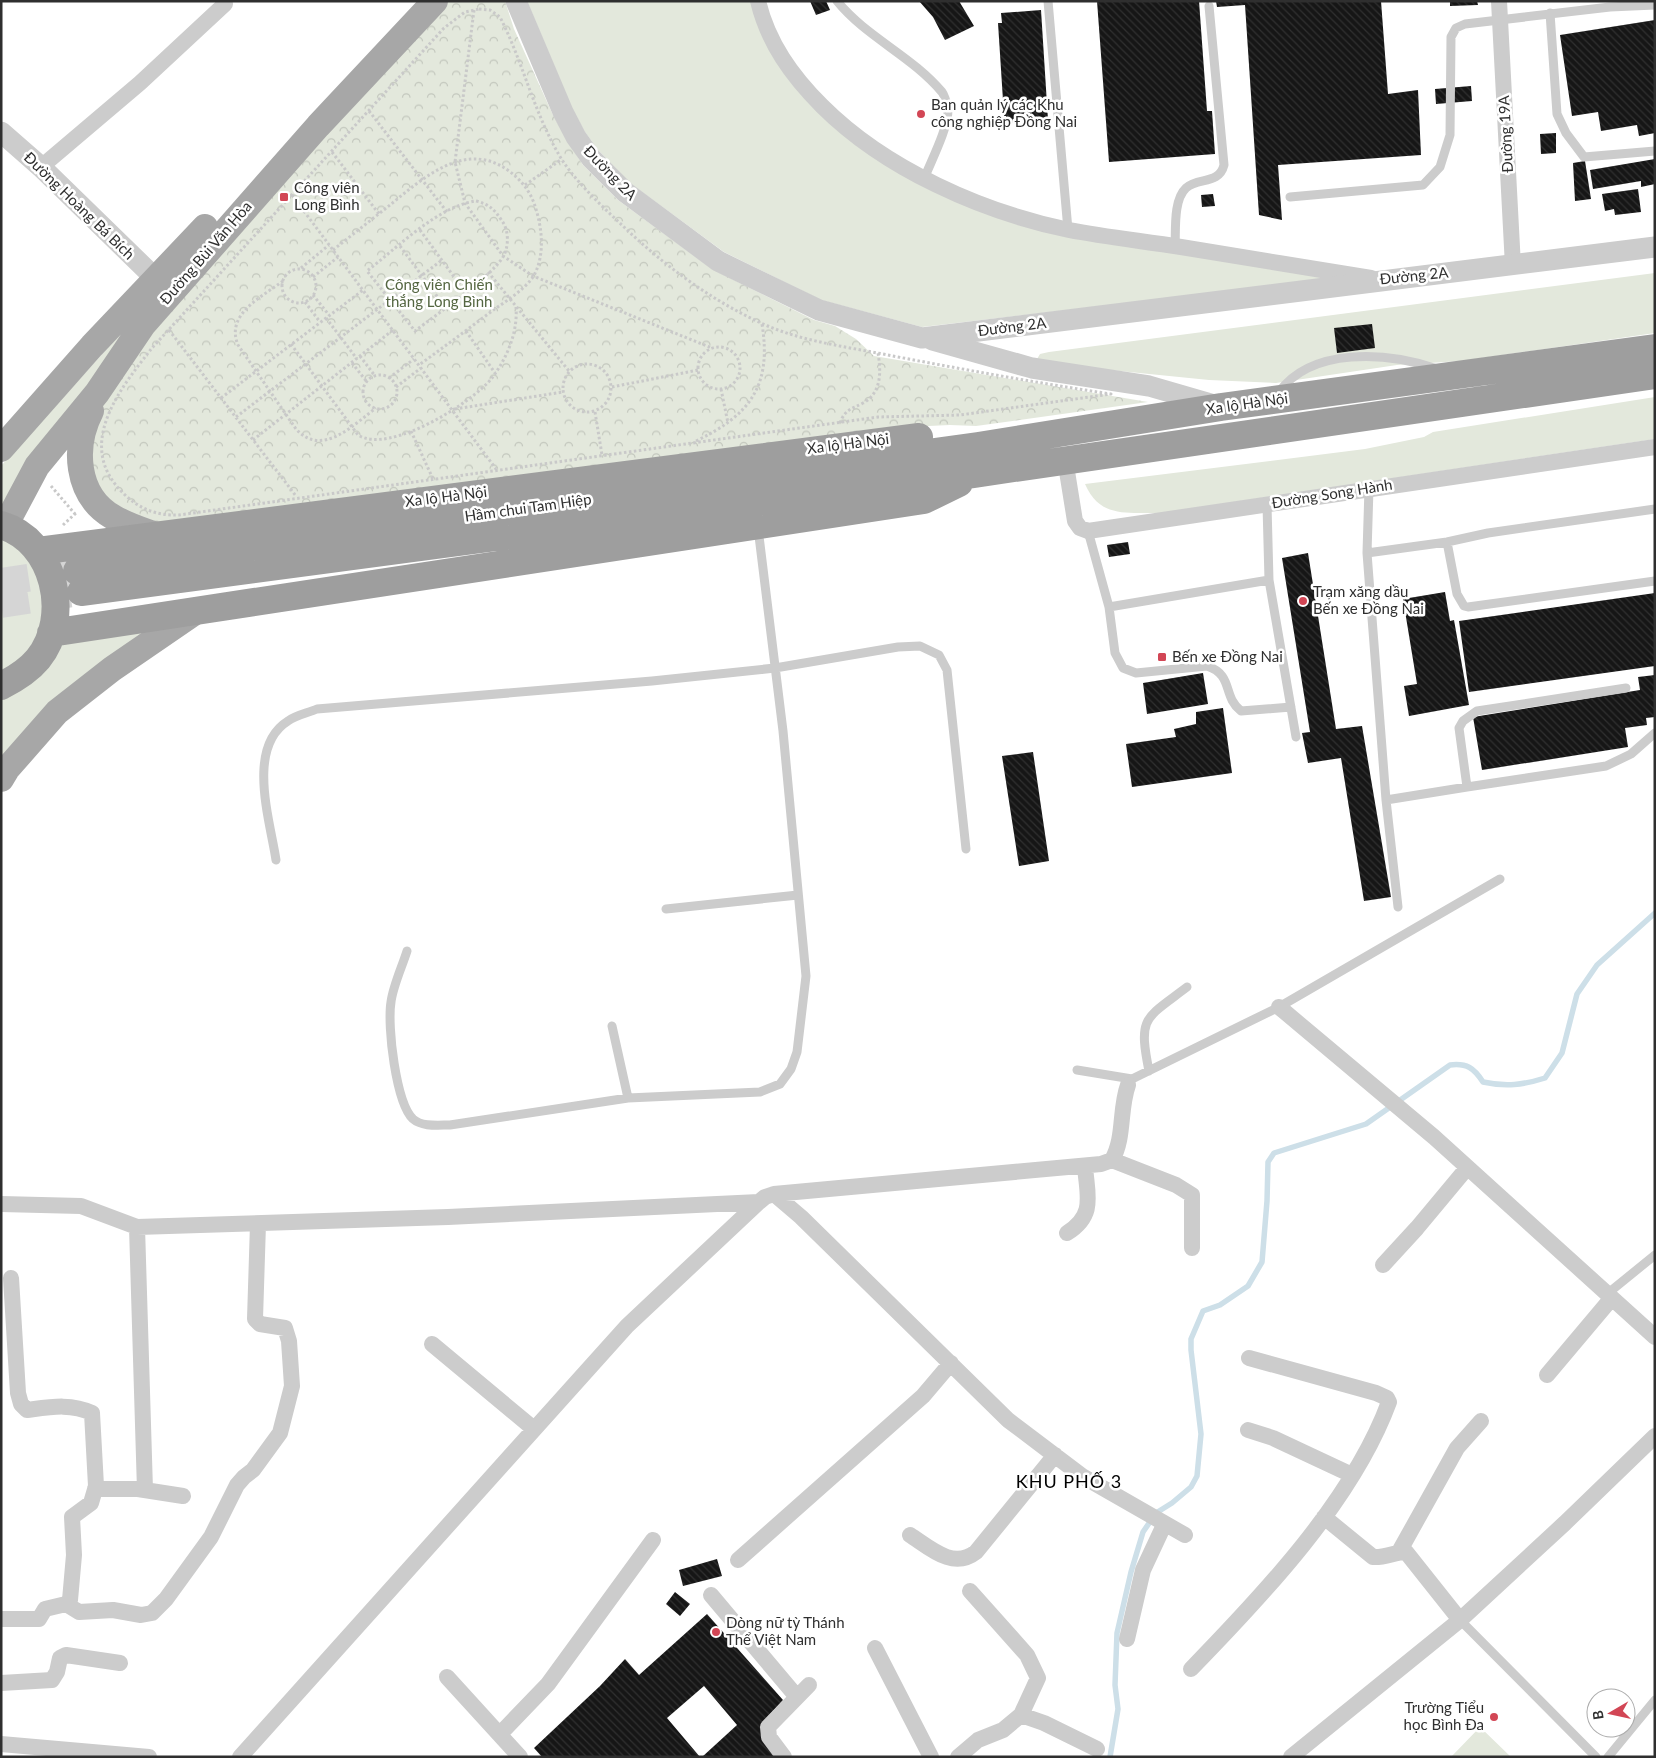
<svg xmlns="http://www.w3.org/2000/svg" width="1656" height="1758" font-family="Lato,sans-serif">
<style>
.grass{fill:#e3e8dc}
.park{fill:url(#park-crowns)}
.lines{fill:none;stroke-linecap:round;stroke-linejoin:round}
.stream{stroke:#cddfe8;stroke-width:5.5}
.building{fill:url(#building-back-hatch)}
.trunk-tunnel{stroke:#d5d5d5;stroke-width:28;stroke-dasharray:28 14;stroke-linecap:butt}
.path{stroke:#c9c9c9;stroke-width:3;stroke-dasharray:2.5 2.5;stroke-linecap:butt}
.service{stroke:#ccc;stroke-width:9}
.minor{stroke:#ccc;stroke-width:16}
.tertiary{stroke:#ccc;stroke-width:21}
.primary{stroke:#a7a7a7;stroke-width:26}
.trunk{stroke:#9e9e9e;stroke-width:28}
.poi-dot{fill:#d24655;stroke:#fff;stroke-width:2}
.labels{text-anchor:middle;stroke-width:5;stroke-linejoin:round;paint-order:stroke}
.poi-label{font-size:15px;fill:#2f2f2f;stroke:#fff;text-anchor:start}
.street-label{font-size:15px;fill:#2f2f2f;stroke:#fff}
.park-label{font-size:15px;fill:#546641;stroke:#fff}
.quarter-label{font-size:18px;letter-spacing:1px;fill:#000;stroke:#fff}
</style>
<defs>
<pattern id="park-crowns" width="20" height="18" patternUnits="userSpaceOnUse" patternTransform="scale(1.25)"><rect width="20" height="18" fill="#e3e8dc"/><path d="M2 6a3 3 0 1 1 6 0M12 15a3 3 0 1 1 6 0" fill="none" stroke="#c3c7bd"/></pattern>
<pattern id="building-back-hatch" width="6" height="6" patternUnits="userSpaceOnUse" patternTransform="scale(1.25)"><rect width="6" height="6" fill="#161616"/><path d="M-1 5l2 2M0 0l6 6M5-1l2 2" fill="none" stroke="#303030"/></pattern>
</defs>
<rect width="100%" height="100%" fill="#fff"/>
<path class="grass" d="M527,1H757L764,31L867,148L1045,230L1345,277L922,327L821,300L724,252L630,183L599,151L585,132L572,108Z
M1655,273V333L1461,361L1397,365L1276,383L1209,380L1040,363L1037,359L1040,354L1049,352Z
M151,300L1,511V466Z
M1655,397V439L1161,513C1128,512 1100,519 1085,484L1365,449L1424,437L1433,432Z
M1,536L26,553L39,574L44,624L34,647L1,675Z
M166,626L1,766V697L58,642Z
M1480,1727L1511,1757H1451Z"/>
<path class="park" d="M448,1H505L514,29L553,115L568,142L583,165L618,200L712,269L814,320L835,326L856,339L874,356L1148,402L976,426L950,425L886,428L148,526L115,512L93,486L90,425L149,334L320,138Z"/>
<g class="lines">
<path class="stream" d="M1110,1757L1118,1709L1115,1685L1117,1633L1131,1572L1143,1532L1156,1513L1172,1503L1191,1487L1197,1476L1201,1434L1191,1350V1339L1203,1311L1220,1305L1248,1286L1262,1262L1267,1201L1268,1162L1274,1153L1366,1124L1450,1065C1467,1063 1474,1068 1483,1082C1506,1087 1523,1085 1545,1078L1562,1053L1577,994L1597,965L1655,913"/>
</g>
<path class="building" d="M810,1H826L830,10L816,15Z
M919,1H959L974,26L945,40L933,17Z
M1097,1H1199L1207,111H1212L1215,154L1109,162Z
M1216,1H1381L1388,94L1418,90L1421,155L1278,165L1282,220L1259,215L1245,5L1217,7Z
M1450,1H1477L1478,5L1450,6Z
M1041,10L1048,120L1006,123V116H1004L998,23H1002L1001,13Z
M1655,20V133L1639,136L1637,125L1601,131L1598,112L1572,116L1560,35Z
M1471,86L1472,101L1436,104L1435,89Z
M1556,133V153L1541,154L1540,134Z
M1655,159V184L1641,187V181L1593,189L1590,170Z
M1585,161L1591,199L1575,201L1573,163Z
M1638,189L1641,212L1615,215L1614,209L1605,211L1602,194Z
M1213,194L1215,206L1202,207L1201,195Z
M1372,324L1375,348L1337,353L1334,328Z
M1128,542L1130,554L1109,557L1107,545Z
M1308,553L1336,729L1362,726L1391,897L1364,901L1341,758L1308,763L1302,733L1310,732L1282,558Z
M1445,592L1450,621L1454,620L1469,705L1409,716L1404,686L1417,684L1403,599Z
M1655,593V666L1469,692L1459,621Z
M1203,673L1208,704L1147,714L1143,683Z
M1655,675V717L1646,718L1647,725L1625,728L1628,747L1482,770L1473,717L1640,690L1638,677Z
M1223,708L1232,773L1132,787L1126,744L1176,737L1174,729L1196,724V712Z
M1033,752L1049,861L1019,866L1002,756Z
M717,1559L722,1576L683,1586L679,1570Z
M675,1592L690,1604L680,1616L666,1604Z
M707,1614L783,1700L761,1724L776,1757H702L737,1725L704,1686L667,1718L700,1757H542L534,1748L600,1686L625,1659L639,1675Z"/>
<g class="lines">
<path class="trunk-tunnel" d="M1,582L73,571
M1,604L79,592"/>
<path class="path" d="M479,9L490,10L500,17C524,64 535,118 564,163C581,187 604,208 625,228C665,266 711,300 761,323C802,342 849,347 893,356C966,370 1038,383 1111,394L960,415L878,417L179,515C157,516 139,509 123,493C74,445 120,389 152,348L444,28L465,12Z
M474,10L455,162L465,203L503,256L533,276L712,348
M369,111L447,212
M332,152L379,214
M525,185L562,159
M292,195L496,469
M476,201C489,204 495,210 502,221C509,230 509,247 503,257C488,280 438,313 415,331L367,271C397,248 438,206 476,201Z
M420,230L465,292
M400,246L445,307
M333,250C352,235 371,220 390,205C423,178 466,139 509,171C521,180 529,190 534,203C542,226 546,255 533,277C523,291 506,301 492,311C468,329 444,347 419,365
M301,268L329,245
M282 286a17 17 0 1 1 34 0a17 17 0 1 1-34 0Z
M488,272L569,371
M313,277L338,257
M283,281C262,297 225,314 238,345L296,429C322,458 353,425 376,408
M313,295L329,315
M305,302L320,322
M326,318L357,359
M169,330L296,496
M466,331L495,373
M291,344L358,435C389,455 472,403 492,378C507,358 518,332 516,307
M698 368a21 21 0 1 1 42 0a21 21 0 1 1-42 0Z
M360,356L375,376
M352,363L367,382
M563 388a24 24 0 1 1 48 0a24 24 0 1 1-48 0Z
M363 392a17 17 0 1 1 34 0a17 17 0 1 1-34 0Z
M389,378L414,359
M396,387L421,368
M612,387L698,370
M721,389L728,423
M221,398L363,290
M455,409L563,392
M595,412L602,455
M236,417L442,260
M840,423C845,409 852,409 863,403C882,393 881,371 878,353
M411,431L433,479
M253,440L393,330
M696,441C750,415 772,386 762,324
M51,486L75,514
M63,525L77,512"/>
<path class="service" d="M837,1C866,37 912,56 942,92C945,96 947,105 948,110C948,129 931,161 924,179
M1048,1L1068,230
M1550,13L1557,114L1566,133L1584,157L1655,151
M1290,197L1423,185L1440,167L1450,135L1451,37L1456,28L1465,24L1610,7L1655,5
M1175,246C1176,231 1173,200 1186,188C1198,177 1219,185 1224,165L1209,6
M1279,392C1312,347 1386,352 1434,368
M1369,488L1367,553L1447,542L1488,533L1655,509
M1088,531L1109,607L1269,580L1267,505
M1447,542L1457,594L1464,606L1468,607L1655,581
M1367,553L1386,800L1467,787L1459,728L1463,721L1477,711L1626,688
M1269,580L1296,737
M1109,607L1115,653L1123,668L1136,673L1207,666C1234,675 1222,696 1241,711L1291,707
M1467,787L1606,766L1631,754L1655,733
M1386,800L1398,907
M276,860C270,820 246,747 288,721C296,715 308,713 317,709L652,681L775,668L898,647L920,646L939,655L947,670L966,849
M666,909L798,895
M407,951C402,967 393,986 391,1002C387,1026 396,1103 413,1119C422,1127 438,1125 450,1125L628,1098L760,1092L780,1084L791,1069L797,1052L806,976L783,731L758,528
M612,1026L628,1098
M1077,1070L1132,1079
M1149,1071C1138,1016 1145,1019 1187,987
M1128,1085L1132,1079L1279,1007L1500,879
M1607,1294L1655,1255
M1460,1620L1596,1757
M1608,1757L1655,1700"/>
<path class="minor" d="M758,1C768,43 792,76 822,106C885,169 982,212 1069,230C1106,237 1143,241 1181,247C1244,257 1307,268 1371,278
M1499,1L1513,266
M41,167L140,83L225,4
M1065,459L1075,521L1080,528L1088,531L1655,447
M1279,1007L1434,1137L1655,1337
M1112,1160L1176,1185L1192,1195V1248
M774,1194L801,1217L1008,1420L1082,1476L1185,1535
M1,1204L81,1206L137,1227L448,1217L759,1202L765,1197L774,1194L1101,1164L1112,1160C1125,1137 1119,1110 1128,1085
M137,1227L145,1490
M1067,1233C1096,1215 1087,1195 1085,1166
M1383,1265L1417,1228L1467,1168
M432,1344L534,1429
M1547,1375L1611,1299
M1248,1430L1273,1438L1352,1475
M95,1489H138L183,1496
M1324,1517L1373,1557C1385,1558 1395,1552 1406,1552L1460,1620
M910,1535C930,1548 953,1570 976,1552L1055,1455
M1399,1552L1457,1448L1481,1421
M738,1560L923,1396L951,1363
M711,1595L797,1697
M66,1604L79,1612L113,1610L141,1615L152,1613L166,1599L211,1537L237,1485L244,1477L253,1470L280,1433L292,1386L289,1341L285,1328L260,1324L255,1319L258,1224
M1,1619H39L45,1609L66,1604L70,1600L74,1555L72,1517L91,1503L96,1486L92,1413C71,1403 50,1407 27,1410L21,1404L18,1393L11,1278
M1127,1639L1143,1570L1164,1525
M875,1648L931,1757
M1191,1669C1263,1595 1353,1500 1389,1402L1387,1398L1376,1393L1249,1358
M447,1677L520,1757
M1,1683L52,1680L57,1672L60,1658L66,1655L120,1663
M1021,1715L1044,1723L1097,1749
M500,1734L548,1684L653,1540
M1,1744L149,1757
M240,1757L627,1326L759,1202
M784,1757L769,1737L768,1727L809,1685
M958,1757L978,1740L1003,1730L1021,1715L1038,1678L1027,1655L970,1591
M1291,1757L1460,1620L1565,1523L1655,1436"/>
<path class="tertiary" d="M516,1L563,112L576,137L591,158L625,192L718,261L819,310L922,338L1655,247
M1,132L41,167L157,280
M932,340L1032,368L1149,386L1218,406"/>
<path class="primary" d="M91,411C73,446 75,495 113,517C126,525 142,530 156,535
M1,449L92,346L205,227
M5,526L37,466L97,393L143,325L318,126L435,1
M1,779L7,769L57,712L112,669L198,610"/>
<path class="trunk" d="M1,525C55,541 72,617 38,659C28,671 15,679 1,686
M38,551L919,437
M77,571L978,446L1221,407L1655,348
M81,592L973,474L1655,375
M51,633L924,500L959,483"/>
</g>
<g class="poi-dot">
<circle cx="921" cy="114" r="5"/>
<rect x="279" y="192" width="10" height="10" rx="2.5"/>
<circle cx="1303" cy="601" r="5"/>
<rect x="1157" y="652" width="10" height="10" rx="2.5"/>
<circle cx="716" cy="1632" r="5"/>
<circle cx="1494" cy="1717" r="5"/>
</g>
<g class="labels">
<g class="poi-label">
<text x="931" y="110">Ban quản lý các Khu<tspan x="931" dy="17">công nghiệp Đồng Nai</tspan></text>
<text x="294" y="193">Công viên<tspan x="294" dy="17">Long Bình</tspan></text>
<text x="1313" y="597">Trạm xăng dầu<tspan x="1313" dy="17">Bến xe Đồng Nai</tspan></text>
<text x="1172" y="662">Bến xe Đồng Nai</text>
<text x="726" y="1628">Dòng nữ tỳ Thánh<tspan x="726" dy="17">Thể Việt Nam</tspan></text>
<text x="1484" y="1713" text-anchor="end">Trường Tiểu<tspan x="1484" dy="17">học Bình Đa</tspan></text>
</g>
<g class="street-label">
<text transform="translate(1506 134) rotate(-93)" y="5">Đường 19A</text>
<text transform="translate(610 173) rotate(46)" y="5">Đường 2A</text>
<text transform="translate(79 206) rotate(44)" y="5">Đường Hoàng Bá Bích</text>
<text transform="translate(206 253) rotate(-49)" y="5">Đường Bùi Văn Hòa</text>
<text transform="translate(1414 276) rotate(-6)" y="5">Đường 2A</text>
<text transform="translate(1012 327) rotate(-7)" y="5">Đường 2A</text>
<text transform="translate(1247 404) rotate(-8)" y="5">Xa lộ Hà Nội</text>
<text transform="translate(848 444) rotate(-7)" y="5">Xa lộ Hà Nội</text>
<text transform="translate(1332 494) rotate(-9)" y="5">Đường Song Hành</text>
<text transform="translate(446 497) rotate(-7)" y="5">Xa lộ Hà Nội</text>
<text transform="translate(528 508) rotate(-8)" y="5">Hầm chui Tam Hiệp</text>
</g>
<g class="park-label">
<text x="439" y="290">Công viên Chiến<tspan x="439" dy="17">thắng Long Bình</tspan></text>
</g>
<g class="quarter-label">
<text x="1069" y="1488">KHU PHỐ 3</text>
</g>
</g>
<rect width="1656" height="1758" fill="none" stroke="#2f2f2f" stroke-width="5"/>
<g transform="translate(1611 1713) rotate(261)"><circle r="24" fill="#ffffff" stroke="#acacac"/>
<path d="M0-4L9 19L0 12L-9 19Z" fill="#d24655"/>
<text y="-8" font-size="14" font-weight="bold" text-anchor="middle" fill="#2f2f2f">B</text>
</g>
</svg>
